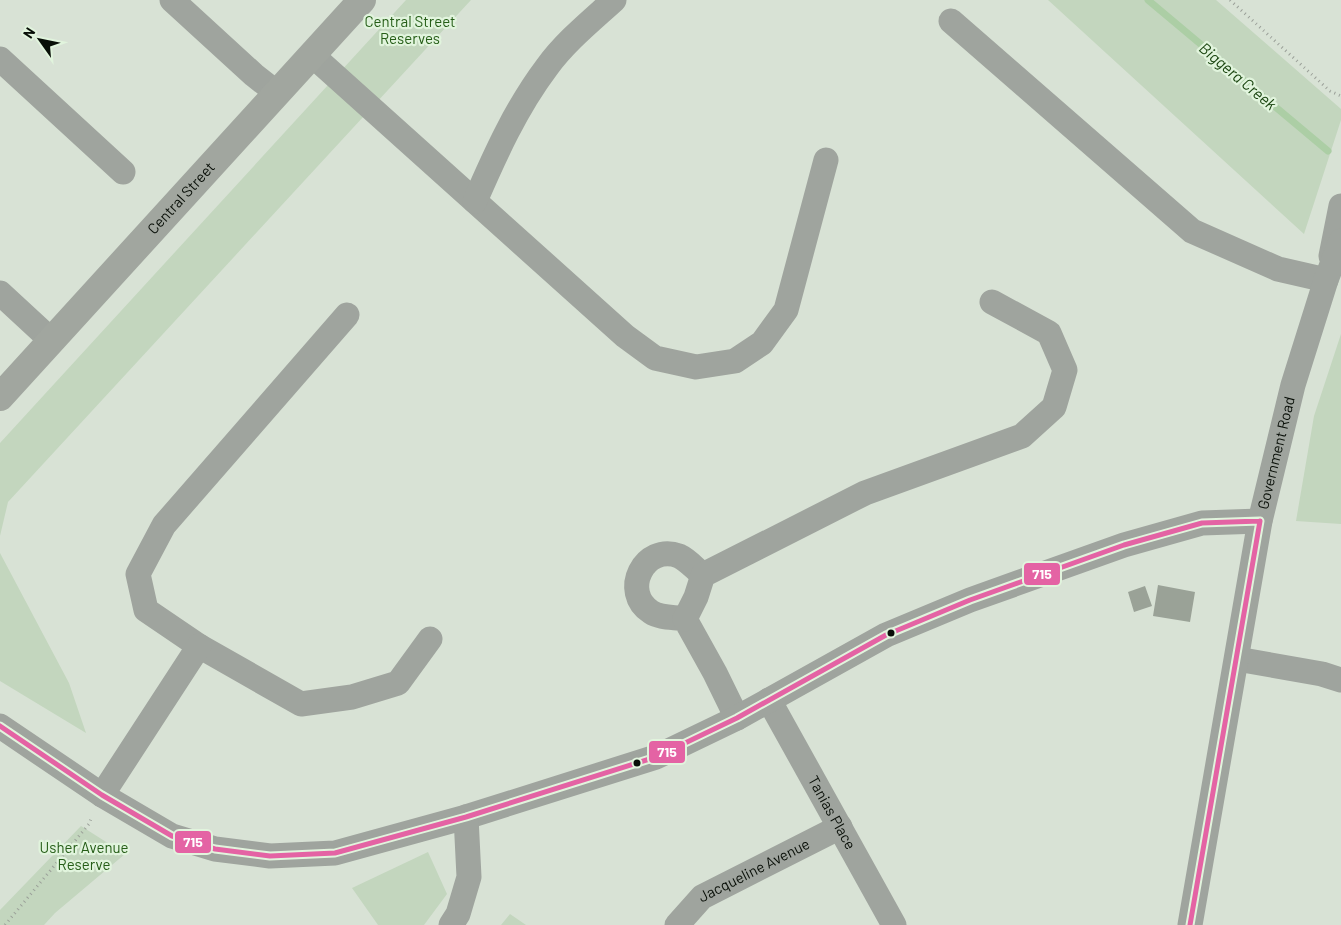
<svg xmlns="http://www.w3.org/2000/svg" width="1341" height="925" font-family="Barlow,sans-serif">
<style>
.green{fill:#c3d6be}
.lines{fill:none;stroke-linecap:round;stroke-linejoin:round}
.stream{stroke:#accea5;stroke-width:7}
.building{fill:#9aa297}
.path{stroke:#9ba099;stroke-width:3;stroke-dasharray:1 4;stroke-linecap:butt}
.minor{stroke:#9fa49e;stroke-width:25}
.major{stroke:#a1a69f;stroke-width:28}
.bus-1-casing{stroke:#e1f4dd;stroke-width:9}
.bus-1{stroke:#e463a4;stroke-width:5}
.bus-dot{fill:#090f08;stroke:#e1f4dd;stroke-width:2}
.labels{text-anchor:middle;stroke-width:4.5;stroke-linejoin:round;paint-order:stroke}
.park-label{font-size:15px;fill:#255d17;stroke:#e1f4dd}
.street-label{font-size:15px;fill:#090f08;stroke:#e1f4dd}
.water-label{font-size:16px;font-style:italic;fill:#18430e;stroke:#e1f4dd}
.line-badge{stroke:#e1f4dd;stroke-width:2}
.badge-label{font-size:14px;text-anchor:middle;font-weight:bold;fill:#fff}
</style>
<rect width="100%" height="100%" fill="#d8e2d5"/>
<path class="green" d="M406,0H471L8,502L0,536V443Z
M1048,0H1216L1341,109V120L1304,234Z
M1341,334V524L1296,521L1314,416Z
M0,553L69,683L86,733L0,681Z
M81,826L125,854L55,913L44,925H0V910Z
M428,852L447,894L424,925H378L352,888Z
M510,914L526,925H501Z"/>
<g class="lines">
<path class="stream" d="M1148,0L1328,151"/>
</g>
<path class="building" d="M1158,585L1195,592L1190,622L1153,616Z
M1145,586L1152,606L1134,612L1128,592Z"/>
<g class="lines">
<path class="path" d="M1230,0L1330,91L1341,96
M5,925L89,824L92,816"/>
<g class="minor">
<path d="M172,0L254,75L277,93"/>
<path d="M951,21L1192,231L1278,269L1326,280"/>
<path d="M312,55L625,336L655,358L696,367L735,361L762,343L786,310L826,160"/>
<path d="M0,59L123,172"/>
<path d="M475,201C495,155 516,108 547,67C565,42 591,21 614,0"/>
<path d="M1331,256L1341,206"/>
<path d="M0,293L52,341"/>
<path d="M347,315L164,525L138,574L146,610L199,646L301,704L352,697L398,683L430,639"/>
<path d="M703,575C695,569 688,560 679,556C644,543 620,592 651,612C660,618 674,617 685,619L715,673L737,718"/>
<path d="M685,619L696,597L703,575L865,493L1022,436L1054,407L1065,370L1049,333L992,302"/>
<path d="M1237,659L1322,674L1341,680"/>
<path id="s1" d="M769,700L894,925"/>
<path d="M0,726L102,795L172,836L215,849L270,856L335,853L466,817L656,757L737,718L886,635L970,600L1124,545L1202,523L1260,521"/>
<path d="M102,795L199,646"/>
<path d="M451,925L458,914L469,877L466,817"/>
<path id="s2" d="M677,925L702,897L840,827"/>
<path id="s3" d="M1190,925L1260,521L1293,385L1326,280L1341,241"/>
</g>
<path class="major" id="s4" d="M0,397L362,0"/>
<defs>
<path id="bus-1" d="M0,726L102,795L172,836L215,849L270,856L335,853L466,817L656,757L737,718L886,635L970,600L1124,545L1202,523L1260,521
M1190,925L1260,521"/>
</defs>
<use href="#bus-1" class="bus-1-casing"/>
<use href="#bus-1" class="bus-1"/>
</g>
<g class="bus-dot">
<circle cx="891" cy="633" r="4.5"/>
<circle cx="637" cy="763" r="4.5"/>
</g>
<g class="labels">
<g class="park-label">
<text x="410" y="27">Central Street<tspan x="410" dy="17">Reserves</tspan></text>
<text x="84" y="853">Usher Avenue<tspan x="84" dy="17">Reserve</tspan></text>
</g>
<g class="street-label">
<text dy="5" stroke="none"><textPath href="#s4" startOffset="269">Central Street</textPath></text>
<text dy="5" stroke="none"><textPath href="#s3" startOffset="480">Government Road</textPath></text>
<text dy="5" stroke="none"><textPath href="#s1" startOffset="129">Tanias Place</textPath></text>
<text dy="5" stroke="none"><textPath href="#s2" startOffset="96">Jacqueline Avenue</textPath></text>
</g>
<g class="water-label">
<text transform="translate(1238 76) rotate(40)" y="6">Biggera Creek</text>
</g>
</g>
<g class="line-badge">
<rect x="1023" y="562" width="38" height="24" rx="5" fill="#e463a4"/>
<rect x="648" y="740" width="38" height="24" rx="5" fill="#e463a4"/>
<rect x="174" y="830" width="38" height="24" rx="5" fill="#e463a4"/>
</g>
<g class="badge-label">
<text x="1042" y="579">715</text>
<text x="667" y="757">715</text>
<text x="193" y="847">715</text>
</g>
<g transform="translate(40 40) rotate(303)" stroke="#e1f4dd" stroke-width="4" paint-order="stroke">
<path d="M0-4L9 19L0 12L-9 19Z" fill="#090f08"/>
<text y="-8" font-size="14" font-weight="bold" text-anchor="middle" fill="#090f08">N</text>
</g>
</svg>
